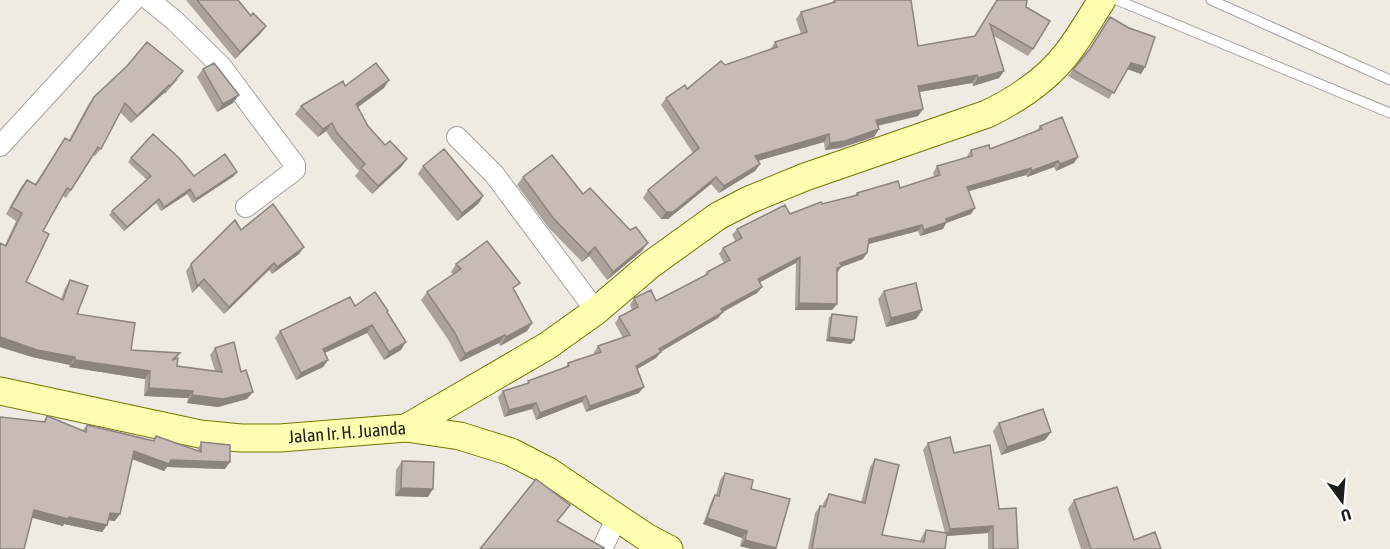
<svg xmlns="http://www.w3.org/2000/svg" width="1390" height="549" font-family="'Asap Condensed',sans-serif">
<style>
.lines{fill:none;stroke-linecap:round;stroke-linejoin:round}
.lane-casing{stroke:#a4a4a4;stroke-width:11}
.street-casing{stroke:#a4a4a4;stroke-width:22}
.secondary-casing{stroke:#717800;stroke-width:29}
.lane{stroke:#fff;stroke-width:9}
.street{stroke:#fff;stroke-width:20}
.secondary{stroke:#fefeb1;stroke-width:27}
.wall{fill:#aba29c}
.shaded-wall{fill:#8b847f}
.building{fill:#c7bcb5;stroke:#8b847f;stroke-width:1.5}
.labels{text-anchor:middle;stroke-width:5;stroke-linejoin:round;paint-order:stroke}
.street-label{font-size:18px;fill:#1d1d1d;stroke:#fff}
</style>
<rect width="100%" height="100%" fill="#efeae2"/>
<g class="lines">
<defs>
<path id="lane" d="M1117,0L1390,113
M1211,0L1390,80"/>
<path id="street" d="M149,0L174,20L221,66L295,165V170L246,207
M457,137L494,174L596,311
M0,146L134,0
M602,549L617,517"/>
<g id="secondary">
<path id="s1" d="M0,391L200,434L241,438H280L406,428L460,436L511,452L548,471L646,537L669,549"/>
<path d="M406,428L547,346L596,311L650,265L718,216L749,200L805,177L987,114C1018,99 1047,80 1068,52C1081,35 1091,17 1102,0"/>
</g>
</defs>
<use href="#lane" class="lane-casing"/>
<use href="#street" class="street-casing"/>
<use href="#secondary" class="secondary-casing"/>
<use href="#lane" class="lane"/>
<use href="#street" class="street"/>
<use href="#secondary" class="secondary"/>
</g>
<path class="wall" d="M186,0H238L251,16L266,26L261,33L235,59Z
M834,0H911L918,46L975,36L997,0H1027L1026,7L1033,49L1028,56L994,36L1004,71L999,78L973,86L972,83L919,92L923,109L918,116L878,126L879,129L874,137L840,148L825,150L824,142L758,161L760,164L755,171L719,193L711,184L668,219H661L643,198L648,190L693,153L661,105L666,98L687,89L725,65L770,50L775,42L801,34L796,19L801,12L831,3Z
M1145,67L1141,74L1127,69L1109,99L1068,76L1073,70Z
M203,69L233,103L217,112L197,77Z
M178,79L165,94L164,93L131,123L120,112L101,149L95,156L93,155L66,198L63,196L43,231L26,282L61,299L65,288L70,280L77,314L131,350L180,353L176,359L177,366L215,371L210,355L215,348L247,399L218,407L187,403L188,398L144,396L145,379L69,367L70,365L32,357L0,347V243L5,245L16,221L6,214L21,187L27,180L35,184L65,138L69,140L88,105L94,97Z
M345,86L384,88L358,107L368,126L385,145L407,159L401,167L372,194L355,176L359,171L332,140L326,131L318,137L295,114L301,106Z
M1040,126L1074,163L1056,171L1054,167L1027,177L1026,175L969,191L971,214L946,223L943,229L920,236L918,231L868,244L863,259L841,267L837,273V304L832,310H795L796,263L759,282L762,287L757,293L723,312L718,318L661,352L656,358L637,369L639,393L586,412L582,402L536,420L532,409L504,417L498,397L503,391L527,383L528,381L565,368L568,363L595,354L594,352L598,346L623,338L615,323L619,317L632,310L630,305L634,298L656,301L704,276L707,272L724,263L719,254L723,248L736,242L732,235L737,229L822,204L855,195L857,193L900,188L934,177L933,173L937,166L966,158L971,150L990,149L1037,130Z
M131,158L194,176H234L193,203L187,194L161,211L156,203L124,231L109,215L112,211L147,180L128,162Z
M423,166L483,196L478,204L457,221L418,174Z
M523,177L583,194L642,251L607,280L589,256L582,262L548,227L517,185Z
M241,230L299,254L272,274L269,270L224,314L199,286L192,293L186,271L191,264Z
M456,264L515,290L532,323L527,331L500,346L499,343L460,362L449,341L421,300L427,292L453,275L451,272Z
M884,291L922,310L916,319L886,327L878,299Z
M355,306L388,311L387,313L401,350L384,360L367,333L325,353L328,360L323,367L296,380L275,338L280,331Z
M832,314L851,344L826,341L829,318Z
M47,416L82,431L87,425L153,440L156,436L197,451L201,442L225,469L167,467L164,471L132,459L115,521L108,520L107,525L102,532L64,524L63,526L32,517L43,422Z
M999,423L1051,432L1045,440L1001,455L993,431Z
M928,443L954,453L999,509L1018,549H988V533L947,536L945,549H808L815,513L820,506L822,507L824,502L829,494L861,503L870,467L875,459L882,535L920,542L921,538L926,530L945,533L923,450Z
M402,461L428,497L395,496L396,470Z
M725,473L751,489L776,548V549H751L740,546L742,538L703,524L711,502L715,495H716L720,480Z
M1074,500L1134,540L1161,549H1081L1068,509Z"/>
<path class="shaded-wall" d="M266,26L261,33L235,59L240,52Z
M1131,63L1145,67L1141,74L1127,69Z
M1004,71L999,78L973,86L978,78Z
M977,75L972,83L913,93L918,86Z
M389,80L384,88L351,112L356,104Z
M169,85L164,93L131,123L137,116Z
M239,95L233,103L217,112L223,104Z
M923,109L918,116L871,127L876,120Z
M332,123L326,131L318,137L323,129Z
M879,129L874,137L840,148L825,150L830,143Z
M829,134L824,142L750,163L755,156Z
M1078,157L1074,163L1056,171L1060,164Z
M407,159L401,167L372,194L378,186Z
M1058,161L1054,167L1027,177L1031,171Z
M760,164L755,171L719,193L724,186Z
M1031,168L1026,175L962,193L967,187Z
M237,172L234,176L193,203L196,199Z
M716,177L711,184L668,219H661L666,212Z
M190,189L187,194L161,211L164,207Z
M483,196L478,204L457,221L462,213Z
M159,199L156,203L124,231L127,227Z
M975,208L971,214L946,223L943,229L920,236L924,230L946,219Z
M922,225L918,231L865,245L869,239Z
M648,243L642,251L607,280L613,272Z
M304,247L299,254L272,274L277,267Z
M595,247L589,256L582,262L588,254Z
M867,253L863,259L841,267L837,273L833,274L840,263Z
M800,257L796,263L753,286L758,279Z
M274,263L269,270L224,314L229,307Z
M204,279L199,286L192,293L197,286Z
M762,287L757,293L717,315L721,309Z
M799,303L837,304L832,310H795Z
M922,310L916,319L886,327L891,318Z
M723,312L718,318L654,355L659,349Z
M532,323L527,331L500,346L506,337Z
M372,325L367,333L318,356L323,349Z
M505,335L499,343L460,362L465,354Z
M0,337L75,357L70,365L32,357L0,347Z
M829,337L854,340L851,344L826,341Z
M406,342L401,350L384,360L389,352Z
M661,352L656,358L632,372L636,366Z
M75,360L150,371L145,379L69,367Z
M328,360L323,367L296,380L301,373Z
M644,387L639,393L586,412L590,406Z
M149,388L193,391L188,398L144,396Z
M253,392L247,399L218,407L187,403L192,395Z
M586,396L582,402L536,420L540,413Z
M536,403L532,409L504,417L509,410Z
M1051,432L1045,440L1001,455L1007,447Z
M134,451L230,462L225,469L167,467L164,471L129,458Z
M401,488L433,489L428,497L395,496Z
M34,510L107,525L102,532L64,524L63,526L29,517Z
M110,513L120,514L115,521L105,520Z
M707,518L747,531L742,538L703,524Z
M993,526L988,533L946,536L950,529Z
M745,540L776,548V549H751L740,546Z"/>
<path class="building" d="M197,0H238L251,16L253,13L266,26L240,52Z
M835,0H911L918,46L975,36L997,0H1027L1026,7L1050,21L1033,49L990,24L1004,71L978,78L977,75L918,86L923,109L876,120L879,129L845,141L830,143L829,134L755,156L760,164L724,186L716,177L673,212H666L648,190L699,148L666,98L685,85L687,89L721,61L725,65L777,47L775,42L807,32L801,12L835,2Z
M1110,17L1129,28L1155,37L1145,67L1131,63L1114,93L1073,70L1090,49Z
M147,42L183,71L170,86L169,85L137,116L125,103L101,149L98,147L71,190L67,188L43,231L49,234L26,282L63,300L70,280L88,286L77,314L135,323L131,350L180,353L172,360L178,358L177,366L222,372L215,348L234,342L241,372L246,370L253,392L223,399L192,395L193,391L149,388L150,371L75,360V357L37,350L0,337V243L6,246L22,213L11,207L27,180L36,185L65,138L70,141L94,97L127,66Z
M214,63L239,95L223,104L203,69Z
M376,63L389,80L356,104L368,126L385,145L390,141L407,159L378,186L361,168L365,164L337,133L332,123L323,129L301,106L343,81L345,86Z
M1062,117L1078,157L1060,164L1058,161L1031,171V168L967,187L975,208L946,219L947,222L924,230L922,225L869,239L867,253L840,263L842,266L837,268V304L799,303L800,257L758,279L762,287L721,309L723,312L659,349L661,352L636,366L644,387L590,406L586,396L540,413L536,403L509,410L503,391L529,383L528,381L569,366L568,363L601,352L598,346L630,335L619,317L638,307L634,298L651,290L656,301L708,274L707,272L730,260L723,248L742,238L737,229L785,205L790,214L821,202L822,204L858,195L857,193L898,181L900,188L940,175L937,166L972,156L971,150L989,145L990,149L1042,129L1040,126Z
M153,134L179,158L194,176L225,154L237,172L196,199L190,189L164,207L159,199L127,227L112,211L151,176L131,158Z
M444,149L483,196L462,213L423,166Z
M552,155L583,194L590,188L630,230L636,227L648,243L613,272L595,247L588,254L554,219L523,177Z
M273,204L304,247L277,267L274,263L229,307L204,279L197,286L191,264L235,220L241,230Z
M487,241L520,283L513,288L532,323L506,337L505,335L465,354L455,333L427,292L461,269L456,264Z
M916,283L922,310L891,318L884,291Z
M375,292L388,311L387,312L406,342L389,352L372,325L323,349L328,360L301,373L280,331L350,297L355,306Z
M832,314L857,317L854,340L829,337Z
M1043,409L1051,432L1007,447L999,423Z
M47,416L86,432L87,425L154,441L156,436L201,452V442L230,445V462L171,460L169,464L134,451L120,514L110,513L107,525L69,517L68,519L34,510L24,549H0V417L45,422Z
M950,437L954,453L990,445L999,509L1016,508L1018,549H993V526L950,529L928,443Z
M875,459L899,465L882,535L924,542L926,530L947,533L945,549H812L820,506L825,507L829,494L865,503Z
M402,461L434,462L433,489L401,488Z
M725,473L753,480L751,489L790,499L776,548L745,540L747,531L707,518L715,495L719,496Z
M536,479L570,505L557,521L604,548V549H480Z
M1117,487L1134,540L1155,532L1161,549H1091L1074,500Z"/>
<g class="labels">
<g class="street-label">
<text dy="6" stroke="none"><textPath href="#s1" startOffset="352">Jalan Ir. H. Juanda</textPath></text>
</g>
</g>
<g transform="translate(1342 501) rotate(164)" stroke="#ffffff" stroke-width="4.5" paint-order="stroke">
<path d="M0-4.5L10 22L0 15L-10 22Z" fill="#1d1d1d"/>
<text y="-9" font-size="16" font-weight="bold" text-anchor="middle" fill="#1d1d1d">U</text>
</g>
</svg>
